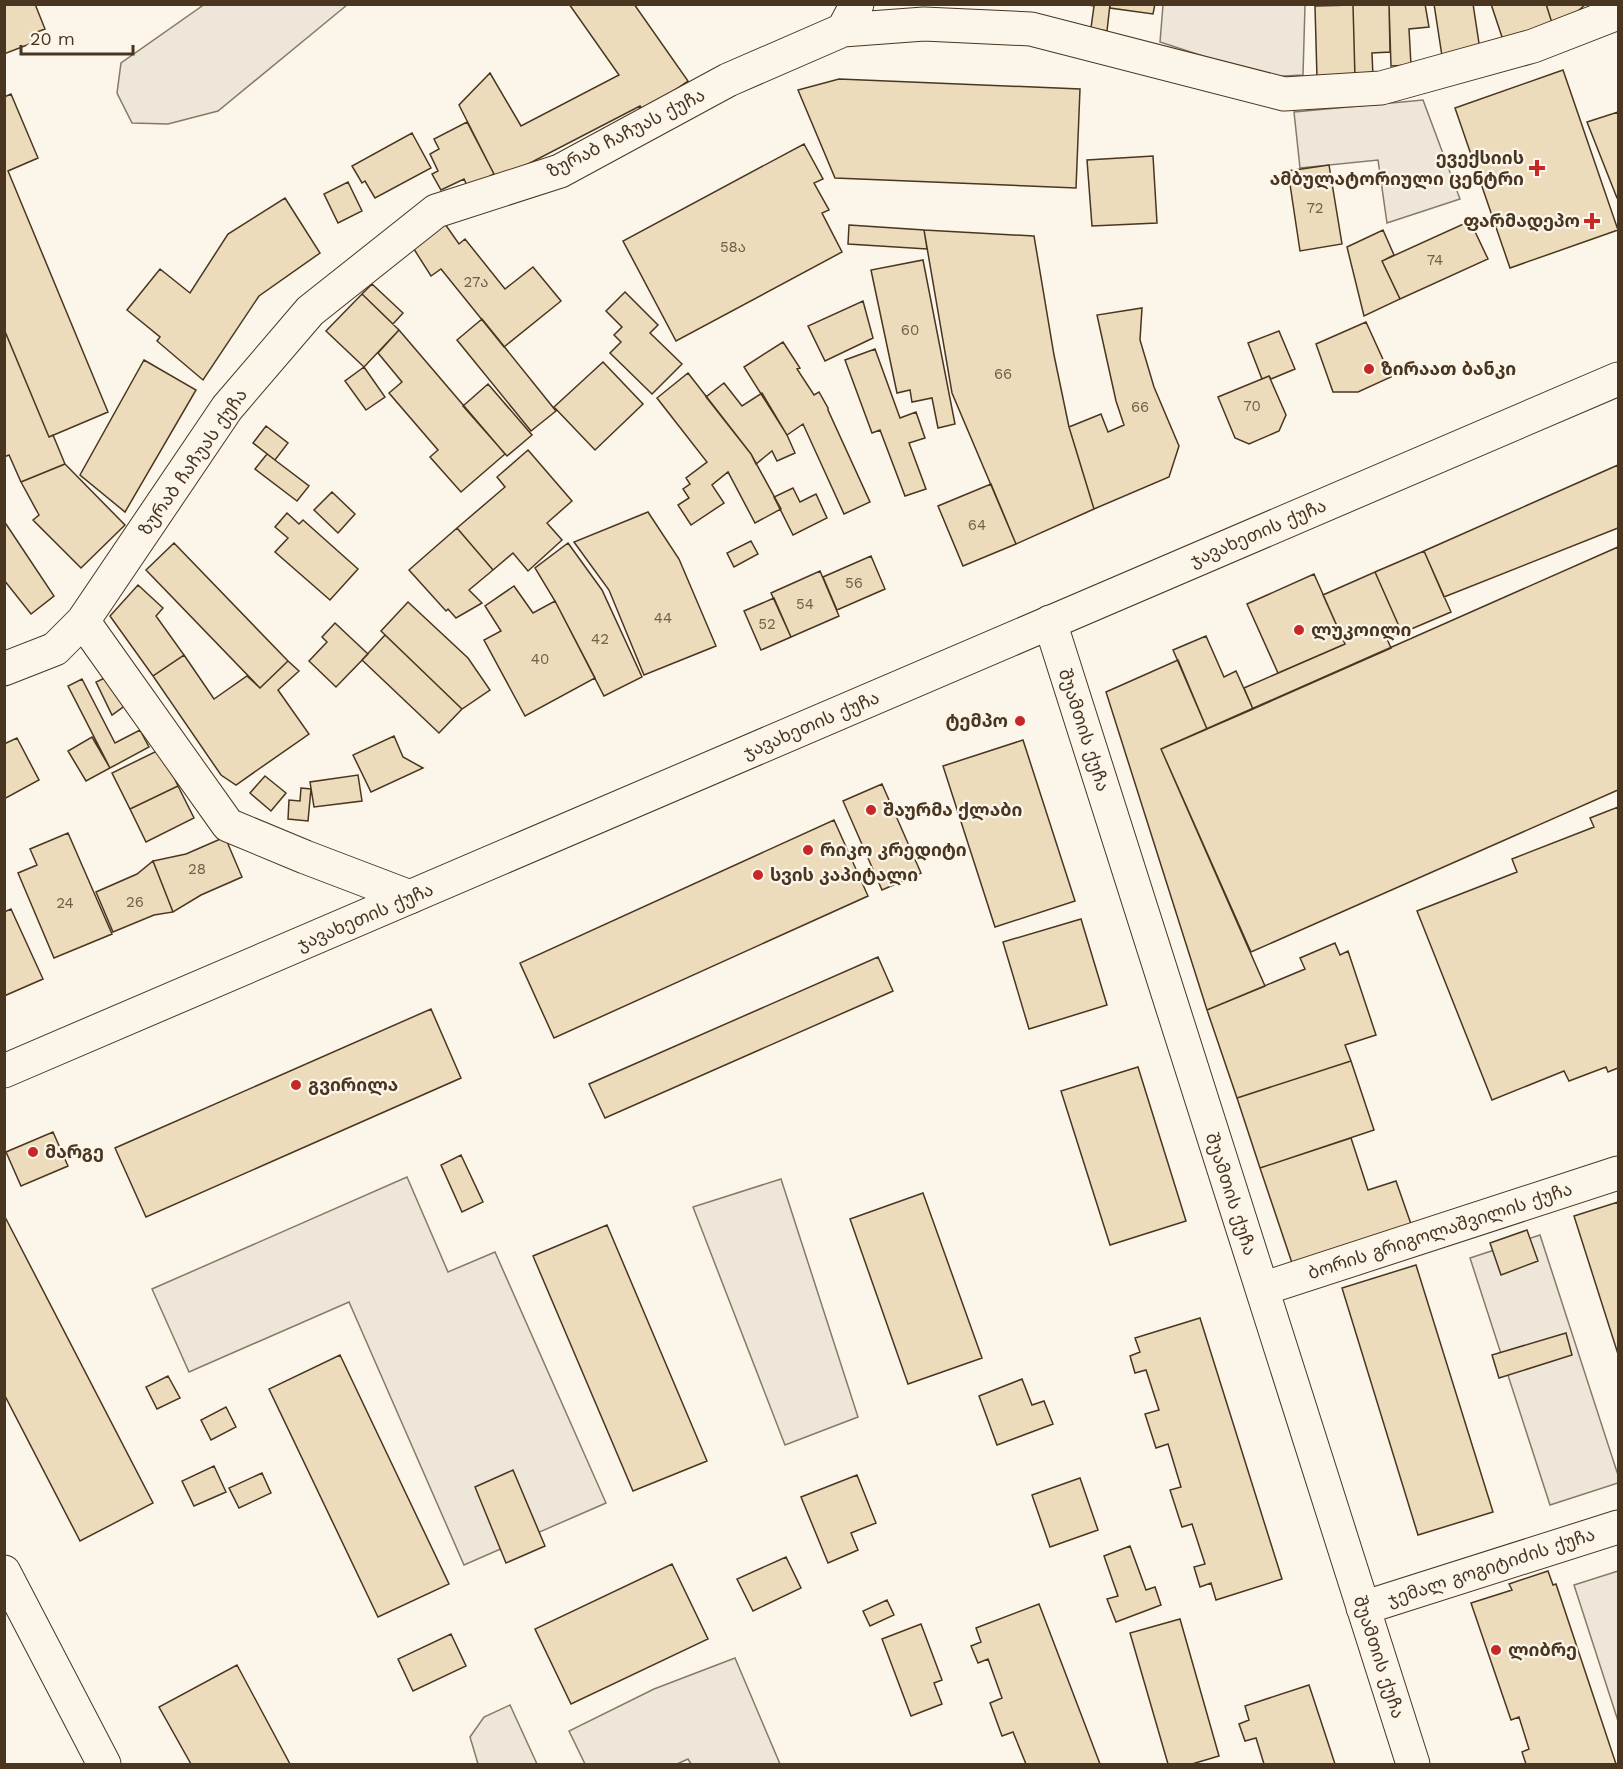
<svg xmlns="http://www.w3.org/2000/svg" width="1623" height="1769" font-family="'Work Sans','Noto Sans Georgian',sans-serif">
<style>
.green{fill:#ede6d9;stroke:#887966;stroke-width:1.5}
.building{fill:#ecdcbc;stroke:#4a3520;stroke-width:1.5}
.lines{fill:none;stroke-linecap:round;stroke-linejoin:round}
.minor-casing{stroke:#4a3520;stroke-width:35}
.primary-casing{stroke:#4a3520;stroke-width:35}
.minor{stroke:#fbf6e9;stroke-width:33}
.primary{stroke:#fbf6e9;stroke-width:33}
.poi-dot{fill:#c62828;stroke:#fbf6e9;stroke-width:2}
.labels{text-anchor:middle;stroke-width:4.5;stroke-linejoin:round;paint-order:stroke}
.number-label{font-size:15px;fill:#725f47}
.street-label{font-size:18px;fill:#4a3520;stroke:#fbf6e9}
.poi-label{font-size:18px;font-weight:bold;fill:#4a3520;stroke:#fbf6e9;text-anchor:start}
</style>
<rect width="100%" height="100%" fill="#fbf6e9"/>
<path class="green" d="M205,4H347V5L218,111L168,124L132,123L117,93L121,63Z
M1163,5H1305L1303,75L1267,77L1160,42Z
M1423,100L1460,199L1387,223L1378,160L1300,168L1294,112Z
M407,1177L448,1272L495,1252L606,1503L464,1565L349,1302L189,1372L152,1289Z
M781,1179L858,1417L785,1445L693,1207Z
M1540,1235L1618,1475V1483L1550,1505L1470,1258Z
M1618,1571V1721L1574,1585Z
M735,1658L780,1764H691L688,1759L677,1764H585L569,1731L654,1689Z
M510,1705L537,1764H478L470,1737L484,1717Z"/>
<path class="building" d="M4,4H35L45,29L37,32L40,40L4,54Z
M569,4H634L688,81L644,111L640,106L497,180L459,105L490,73L521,126L619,75Z
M1083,4H1110L1107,31L1091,28L1094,6Z
M1110,4H1155L1153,14L1110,8Z
M1389,4L1390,52L1372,53L1373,77L1355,78L1353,5Z
M1389,4H1425L1429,27L1409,29L1411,65L1391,66Z
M1434,4H1473L1480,50L1442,56Z
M1491,4H1546L1552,23L1503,40Z
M1546,4H1586L1572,16L1552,23Z
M1353,5L1355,78H1317L1315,6Z
M1563,70L1618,230L1510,268L1455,108Z
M839,79L1080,89L1076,188L835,178L798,90Z
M11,94L38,158L8,171L108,412L49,437L4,329V97Z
M1618,112V198H1617L1587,122Z
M467,122L494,174L468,188L464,179L441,190L432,174L438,171L430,154L439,149L434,139Z
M412,133L431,168L375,198L365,181L362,183L352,166Z
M804,144L823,179L814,183L829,210L822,213L842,252L676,341L623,241Z
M1153,156L1157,223L1092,226L1087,160Z
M1329,165L1342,244L1300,251L1288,171Z
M348,182L362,211L338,223L324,194Z
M285,198L320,253L259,296L203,380L157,341L160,337L127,310L160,269L190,293L228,234Z
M1470,221L1488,259L1400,299L1382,261Z
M445,224L459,244L465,239L505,289L533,267L561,301L504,347L441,269L431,276L412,246Z
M849,225L924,230L927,249L848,244Z
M924,230L1034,236L1054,355L1069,427L1094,509L1016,544L952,393Z
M1383,230L1394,255L1382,261L1400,299L1364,316L1347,247Z
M923,260L955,424L938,428L932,398L912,402L910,390L897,393L871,270Z
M372,284L403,313L393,324L362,294Z
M625,292L658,325L650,333L682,364L652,394L610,353L621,342L614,335L622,327L606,311Z
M362,294L399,330L364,367L326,331Z
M863,301L873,338L825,361L808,326Z
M1142,308L1140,340L1154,387L1179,446L1169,477L1094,509L1069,427L1101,414L1108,432L1124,425L1116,401L1097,315Z
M482,319L556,411L531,431L457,340Z
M1366,322L1391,377L1358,392H1333L1316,344Z
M4,329L49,437L53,435L65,464L21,482L9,455L4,457Z
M399,330L505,454L461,492L430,457L438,450L389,393L402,382L378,353Z
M1279,331L1295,369L1271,379L1269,376L1262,379L1248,343Z
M783,342L800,368L797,369L814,395L819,392L828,408V410L870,502L844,514L803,424L787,435L744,367Z
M875,349L900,418L916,412L925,438L909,443L926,489L905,496L880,430L872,433L845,360Z
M144,360L196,390L125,512L80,475Z
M603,362L643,404L595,450L554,407Z
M364,367L385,397L366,410L345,381Z
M688,373L751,454L781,509L755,523L728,472L712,485L724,503L691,525L678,505L689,498L683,489L690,484L686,478L707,462L657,398Z
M1269,376L1286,415L1279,431L1249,444L1235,438L1218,397Z
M724,383L742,406L762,393L787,435L795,453L777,461L772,451L756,464L751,454L706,397Z
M488,384L532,435L507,456L463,406Z
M266,426L288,443L275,460L253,443Z
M528,450L572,501L547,523L562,540L528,571L513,553L493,570L457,528L505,487L497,477Z
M267,454L309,486L297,501L255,469Z
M65,464L125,525L81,568L33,520L39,515L21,482Z
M1618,465V528L1444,597L1424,551Z
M991,484L1016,544L963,566L938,506Z
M793,488L800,502L816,494L827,518L793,535L774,497Z
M332,492L355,514L338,533L314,510Z
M648,512L679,559L716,646L644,675L609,590L574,542Z
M287,513L299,524L303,520L358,569L330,600L275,552L288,538L275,527Z
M4,521L54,596L31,614L4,580Z
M457,528L493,570L469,590L482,603L456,618L448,609L446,611L409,570Z
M751,541L758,554L734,567L727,553Z
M174,543L288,661L260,688L146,570Z
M568,543L602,590L642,677L604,696L555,601L535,568Z
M1618,547V790L1251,952L1161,749Z
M1424,551L1451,612L1402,633L1375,572Z
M871,556L885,589L837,610L823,577Z
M820,571L839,616L791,637L771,593Z
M1375,572L1402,633L1387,639L1391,648L1253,709L1244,688L1345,644L1323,595Z
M1314,574L1345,644L1278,673L1247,604Z
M138,585L163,608L156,616L184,655L153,676L110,616Z
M514,586L533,613L555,601L595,678L525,716L484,640L501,631L485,606Z
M774,598L791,637L761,650L744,611Z
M408,602L468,658L490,690L462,709L381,631Z
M335,623L368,654L336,687L309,661L327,642L322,637Z
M385,635L462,709L439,733L362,660Z
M1206,636L1224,677L1236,671L1253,709L1207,729L1173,650Z
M184,655L214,699L247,676L260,688L288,661L299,671L278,690L309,734L236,785L221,775L153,676Z
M1178,660L1207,729L1161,749L1265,986L1207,1010L1106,692Z
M109,676L130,702L112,715L96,682Z
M82,679L115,743L140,730L149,747L110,768L68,686Z
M394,736L403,757L423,768L371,792L353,755Z
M92,737L110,768L86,781L68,751Z
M17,738L39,780L4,799V744Z
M1023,740L1075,901L995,927L943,766Z
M161,749L178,786L130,809L112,773Z
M358,775L362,801L314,807L310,782Z
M265,776L286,793L271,811L250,793Z
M882,784L921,873L882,890L843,801Z
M178,786L194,818L146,842L130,809Z
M301,788L311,789L308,821L288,819L289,800L300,801Z
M1618,807V1068L1608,1072L1606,1067L1569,1081L1564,1071L1492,1100L1417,911L1517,872L1512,859L1594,827L1590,818Z
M834,820L868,896L554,1038L520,963Z
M68,833L112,934L54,958L18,873L37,865L30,849Z
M225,837L242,877L201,895L173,912L153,861L186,854Z
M153,861L173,912L154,915L113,932L96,892L137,874Z
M11,909L43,979L4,996V912Z
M1081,919L1107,1005L1029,1029L1003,942Z
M1335,943L1340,955L1348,951L1376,1035L1345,1045L1351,1061L1237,1098L1207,1010L1305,969L1300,958Z
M878,957L893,991L605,1118L589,1084Z
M431,1009L461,1078L146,1217L115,1148Z
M1351,1061L1374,1130L1260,1168L1237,1098Z
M1138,1067L1186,1221L1110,1245L1061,1091Z
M53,1132L68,1166L21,1186L6,1152Z
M1351,1138L1368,1190L1396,1181L1411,1224L1292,1263L1260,1168Z
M461,1155L483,1202L462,1212L441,1165Z
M923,1193L982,1358L908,1384L850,1219Z
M1618,1202V1354L1574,1216Z
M4,1215L153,1503L80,1541L4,1394Z
M607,1225L707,1461L633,1491L533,1256Z
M1527,1230L1538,1261L1501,1275L1490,1243Z
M1416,1265L1493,1512L1418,1535L1342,1288Z
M1200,1318L1282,1579L1216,1600L1211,1583L1200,1587L1194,1567L1205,1564L1192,1524L1182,1527L1170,1490L1181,1487L1168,1444L1156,1448L1145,1414L1159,1410L1146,1370L1135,1373L1130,1356L1140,1352L1135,1338Z
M1566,1333L1572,1355L1499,1378L1492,1355Z
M340,1355L449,1584L378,1617L269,1389Z
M168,1376L180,1398L157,1409L146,1387Z
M1022,1379L1032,1405L1044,1401L1053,1424L997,1445L979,1396Z
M226,1407L236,1427L211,1440L201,1420Z
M214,1466L226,1492L194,1506L182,1481Z
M513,1470L545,1546L506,1563L475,1487Z
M262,1473L271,1493L239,1508L229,1488Z
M857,1475L876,1523L851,1533L858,1550L828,1563L801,1497Z
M1080,1478L1098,1530L1050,1547L1032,1495Z
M1130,1546L1146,1590L1155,1587L1161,1605L1116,1622L1107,1599L1118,1596L1104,1556Z
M786,1557L801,1588L753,1611L737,1579Z
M672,1564L708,1639L571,1704L535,1629Z
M1548,1571L1553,1585L1556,1584L1616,1764H1526L1522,1752L1529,1749L1519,1717L1511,1720L1471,1603L1512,1590L1509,1584Z
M887,1600L894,1615L870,1626L863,1611Z
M1039,1604L1100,1764H1026L1013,1732L1002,1736L990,1703L1002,1698L988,1659L978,1663L971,1646L981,1642L976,1628Z
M1180,1619L1219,1756L1192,1764H1168L1130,1633Z
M921,1624L942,1680L934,1683L942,1704L911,1716L882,1639Z
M451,1634L466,1666L413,1691L398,1659Z
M237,1665L290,1764H191L159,1707Z
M1309,1685L1335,1764H1264L1256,1738L1245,1741L1239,1724L1249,1720L1245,1706Z"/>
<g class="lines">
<defs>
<path id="minor" d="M843,30L924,24L1031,29L1284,94L1381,88L1533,46L1618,13
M83,621L228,825L305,857L410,897
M1050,622L1413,1764
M4,669L55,649L83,621L227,408L310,311L436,211L560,171L728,80L843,30L857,4
M1262,1289L1618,1173
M4,1572L104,1764
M1363,1608L1618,1527"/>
<path id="primary" d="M4,1071L1618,379"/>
</defs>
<use href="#minor" class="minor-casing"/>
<use href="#primary" class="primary-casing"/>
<use href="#minor" class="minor"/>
<use href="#primary" class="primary"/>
</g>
<g class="poi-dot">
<path d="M1534 159h6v6h6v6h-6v6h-6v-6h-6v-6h6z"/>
<path d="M1589 212h6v6h6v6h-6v6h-6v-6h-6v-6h6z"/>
<circle cx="1369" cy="369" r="6"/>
<circle cx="1299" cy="630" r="6"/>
<circle cx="1020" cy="721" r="6"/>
<circle cx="871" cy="810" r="6"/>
<circle cx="808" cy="850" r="6"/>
<circle cx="758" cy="875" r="6"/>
<circle cx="296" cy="1085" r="6"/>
<circle cx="33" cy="1152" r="6"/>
<circle cx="1496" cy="1650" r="6"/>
</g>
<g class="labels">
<g class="number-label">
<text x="1315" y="213">72</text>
<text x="733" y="252">58ა</text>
<text x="1435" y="265">74</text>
<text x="476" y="287">27ა</text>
<text x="910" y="335">60</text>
<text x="1003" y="379">66</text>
<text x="1252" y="411">70</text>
<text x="1140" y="412">66</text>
<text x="977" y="530">64</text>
<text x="854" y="588">56</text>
<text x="805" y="609">54</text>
<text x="663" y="623">44</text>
<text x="767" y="629">52</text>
<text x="600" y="644">42</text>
<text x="540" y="664">40</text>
<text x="197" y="874">28</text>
<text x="135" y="907">26</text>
<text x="65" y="908">24</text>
</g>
<g class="street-label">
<text transform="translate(626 133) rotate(-27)" y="6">ზურაბ ჩაჩუას ქუჩა</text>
<text transform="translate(193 462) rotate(-55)" y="6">ზურაბ ჩაჩუას ქუჩა</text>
<text transform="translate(1258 533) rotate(-23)" y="6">ჯავახეთის ქუჩა</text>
<text transform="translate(811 725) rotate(-23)" y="6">ჯავახეთის ქუჩა</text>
<text transform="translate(1084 730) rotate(72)" y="6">შუამთის ქუჩა</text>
<text transform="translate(365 917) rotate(-23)" y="6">ჯავახეთის ქუჩა</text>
<text transform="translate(1231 1194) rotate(72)" y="6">შუამთის ქუჩა</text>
<text transform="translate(1440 1231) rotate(-18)" y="6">ბორის გრიგოლაშვილის ქუჩა</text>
<text transform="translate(1491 1567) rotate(-18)" y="6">ჯემალ გოგიტიძის ქუჩა</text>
<text transform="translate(1379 1657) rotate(72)" y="6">შუამთის ქუჩა</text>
</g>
<g class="poi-label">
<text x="1524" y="164" text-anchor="end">ევექსიის<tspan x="1524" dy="21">ამბულატორიული ცენტრი</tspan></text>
<text x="1580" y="227" text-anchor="end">ფარმადეპო</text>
<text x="1381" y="375">ზირაათ ბანკი</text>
<text x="1311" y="636">ლუკოილი</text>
<text x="1008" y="727" text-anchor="end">ტემპო</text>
<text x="883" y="816">შაურმა ქლაბი</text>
<text x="820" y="856">რიკო კრედიტი</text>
<text x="770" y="881">სვის კაპიტალი</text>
<text x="308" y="1091">გვირილა</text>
<text x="45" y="1158">მარგე</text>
<text x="1508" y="1656">ლიბრე</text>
</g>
</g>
<rect width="1623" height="1769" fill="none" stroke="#4a3520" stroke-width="12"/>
<path d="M21 45v9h112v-9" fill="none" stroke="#4a3520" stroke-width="3"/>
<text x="30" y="45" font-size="18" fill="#4a3520" stroke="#fbf6e9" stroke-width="4.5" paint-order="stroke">20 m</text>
</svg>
